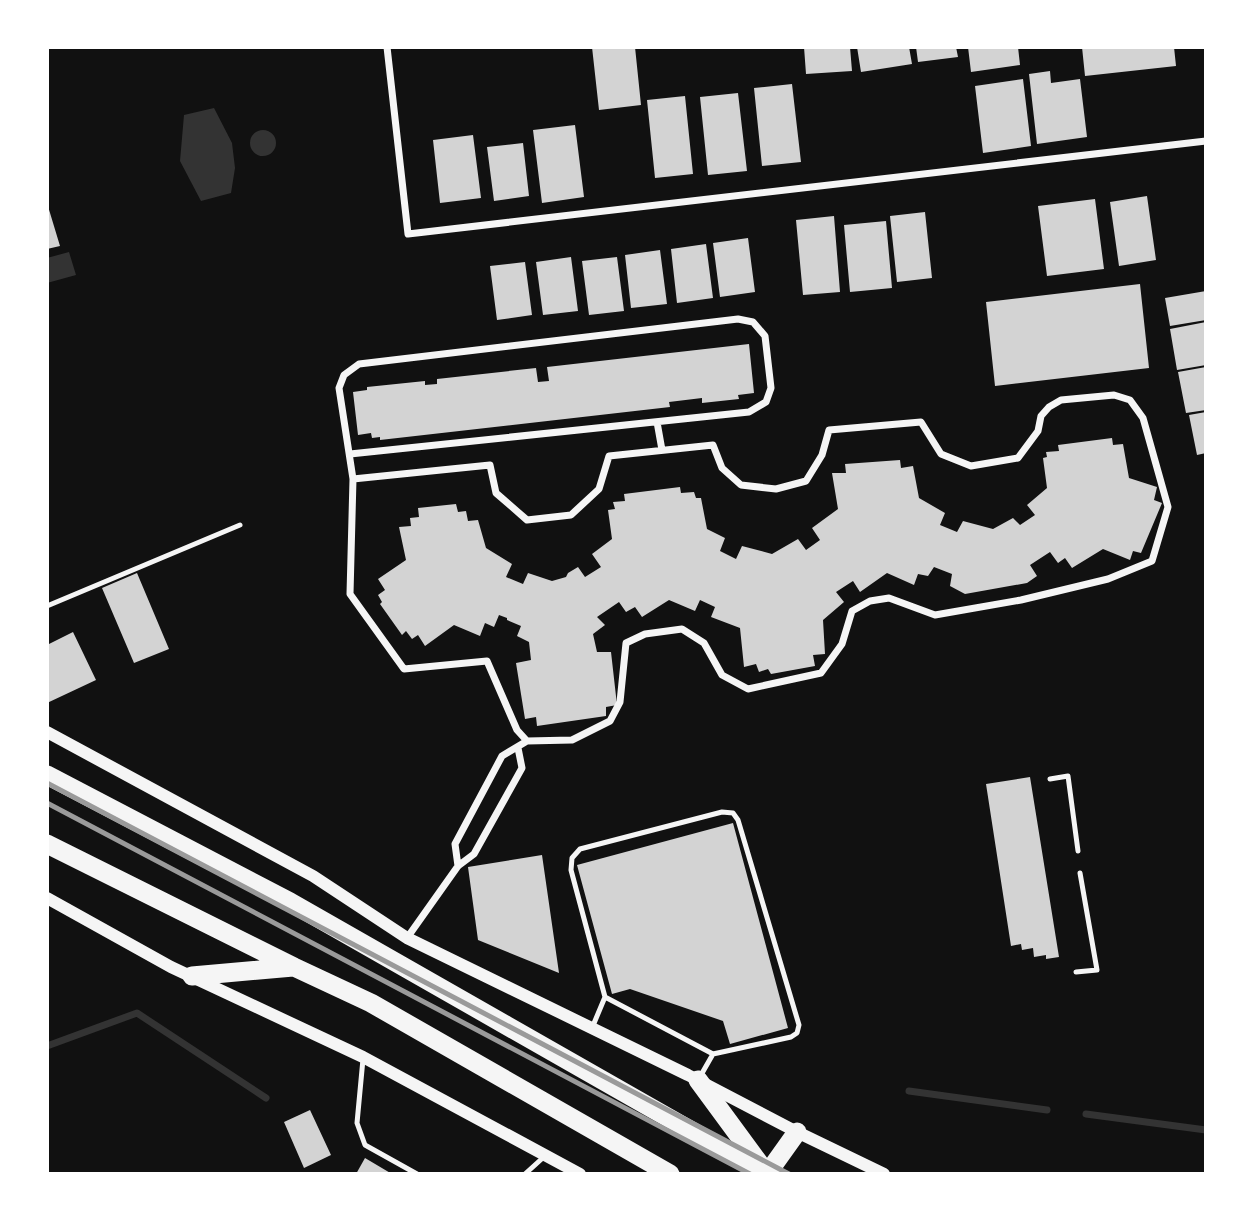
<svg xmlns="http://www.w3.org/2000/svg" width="1253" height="1221" font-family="Cabin,sans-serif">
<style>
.water{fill:#333}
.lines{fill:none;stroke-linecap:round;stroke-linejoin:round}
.stream{stroke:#333;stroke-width:7}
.building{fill:#d3d3d3}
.service{stroke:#f5f5f5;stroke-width:5}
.minor{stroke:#f5f5f5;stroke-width:7}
.tertiary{stroke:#f5f5f5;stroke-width:12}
.trunk{stroke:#f5f5f5;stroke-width:19}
.rail{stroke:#9a9a9a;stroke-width:5}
</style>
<rect width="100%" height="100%" fill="#111"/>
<path class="water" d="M214,108L232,143L235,168L231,193L201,201L180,161L184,115Z
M250 143a13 13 0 1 1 26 0a13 13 0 1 1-26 0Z
M69,252L76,275L47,283V258Z"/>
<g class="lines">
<path class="stream" d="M47,1046L137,1013L266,1098
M909,1091L1047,1110
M1086,1114L1206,1130"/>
</g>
<path class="building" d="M592,47H635L641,105L599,110Z
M804,47H850L852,71L806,74Z
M857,47H909L912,64L861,72Z
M916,47H956L958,57L918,62Z
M968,47H1018L1020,65L971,72Z
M1082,47H1174L1176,66L1085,76Z
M1050,71L1051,83L1080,79L1087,137L1037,144L1029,74Z
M1023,79L1031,146L983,153L975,86Z
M792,84L801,162L762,166L754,88Z
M738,93L747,171L708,175L700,97Z
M685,96L693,174L655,178L647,100Z
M575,125L584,197L542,203L533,130Z
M473,135L481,198L440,203L433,140Z
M523,143L529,196L494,201L487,147Z
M1147,196L1156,260L1119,266L1110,202Z
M1095,199L1104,269L1047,276L1038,206Z
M47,203L60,246L47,249Z
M925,212L932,278L897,282L890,216Z
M834,216L840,292L803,295L796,220Z
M886,221L892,288L850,292L844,225Z
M748,238L755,292L720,297L713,243Z
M706,244L713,298L677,303L671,249Z
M660,250L667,304L631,308L625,255Z
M571,257L578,311L543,315L536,262Z
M617,257L624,311L589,315L582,261Z
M525,262L532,315L497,320L490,266Z
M1140,284L1149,368L995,386L986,302Z
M1206,291V320L1170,326L1165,298Z
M1206,322V365L1177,370L1170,329Z
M749,344L754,393L738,395L739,399L702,403V398L669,402L670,407L380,440V437L372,438L371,433L358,435L353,392L367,390V387L425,381V385L437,384V379L536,368L538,382L549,381L547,367Z
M1206,367V410L1186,413L1178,372Z
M1206,412V453L1197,455L1189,415Z
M1112,438L1113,445L1123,444L1129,478L1157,487L1154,500L1162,503L1141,553L1133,551L1130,560L1103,549L1072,568L1065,558L1058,563L1050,552L1030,565L1037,576L1027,583L965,594L950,586L952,574L934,567L928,576L918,574L914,585L887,573L860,592L853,581L836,592L844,602L823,620L825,654L813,655L815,666L771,674L768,669L759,672L756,664L744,667L740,628L711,617L715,607L700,600L695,611L669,600L642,617L635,607L626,612L619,602L597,617L605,625L593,634L597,652H611L617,705L606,707V716L537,726L536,717L525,719L516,663L531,660L529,642L517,636L521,626L507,620V618L499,615L494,627L485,623L480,636L454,625L425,646L418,635L412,639L406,631L402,635L380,604L382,602L378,595L385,590L378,579L406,560L399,527L411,526L410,518L419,517L418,508L456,504L458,512L466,511L468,521L478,520L486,548L512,564L506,577L523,584L528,573L552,581L566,577L568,573L578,567L585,577L601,567L592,554L612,539L608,510L615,509L613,502L625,501L624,494L680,487L681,493L694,492L696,498H701L707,529L725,538L720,551L736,559L742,546L772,554L798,539L806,550L820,540L812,528L838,509L832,473H846L845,464L900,460L901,468L913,466L919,498L945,513L940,525L957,532L963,521L993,529L1013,518L1020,525L1035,515L1027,505L1047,488L1043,458L1047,457L1046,452L1059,451L1058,445Z
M137,573L169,649L134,663L102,588Z
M73,632L96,680L47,703V645Z
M1030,777L1059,957L1046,959V955L1034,957L1033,948L1022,950L1021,944L1011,946L986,784Z
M733,823L788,1028L730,1044L723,1021L630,989L612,994L577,865Z
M542,855L559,973L478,940L468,867Z
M310,1110L331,1155L304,1168L284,1122Z
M365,1158L392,1174H356Z"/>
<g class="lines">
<path class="service" d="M47,606L240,525
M1050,779L1068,776L1078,851
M1076,972L1097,970L1080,873
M592,1028L605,997L571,870L572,858L580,849L722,812L733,813L738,820L799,1025L797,1033L791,1037L713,1054L605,997
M363,1059L357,1123L365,1145L417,1174
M701,1075L713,1054
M525,1174L546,1155"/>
<path class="minor" d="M387,47L408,234L1206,141
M657,422L662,450
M350,454L749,412L766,402L771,388L765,336L753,322L738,319L359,364L344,375L339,388L353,479L350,594L404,669L487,661L517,730L527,741
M353,479L490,465L496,493L527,520L571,515L599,489L609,456L713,445L722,468L741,485L776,489L806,481L822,455L829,430L921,422L941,454L971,466L1018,458L1038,431L1041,416L1049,407L1061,400L1114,395L1130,400L1143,418L1168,507L1152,561L1108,579L1021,600L935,615L889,598L870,601L852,611L842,644L821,673L748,689L722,675L704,643L682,629L645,634L626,643L620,702L610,721L572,740L527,741L502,756L455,844L458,866
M407,938L458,866L474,854L522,768L518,748"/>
<path class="tertiary" d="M47,732L313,876L407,938L688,1075L797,1132L884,1174
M47,898L171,967L363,1057L580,1174"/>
<path class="trunk" d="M47,775L290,902L767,1174
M47,844L294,967L371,1003L670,1174
M192,976L293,967
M698,1080L762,1167
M767,1174L797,1132"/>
<path class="rail" d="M47,783L789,1174
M47,803L750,1174"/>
</g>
<rect width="1253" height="1221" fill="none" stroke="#ffffff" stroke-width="98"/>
</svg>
